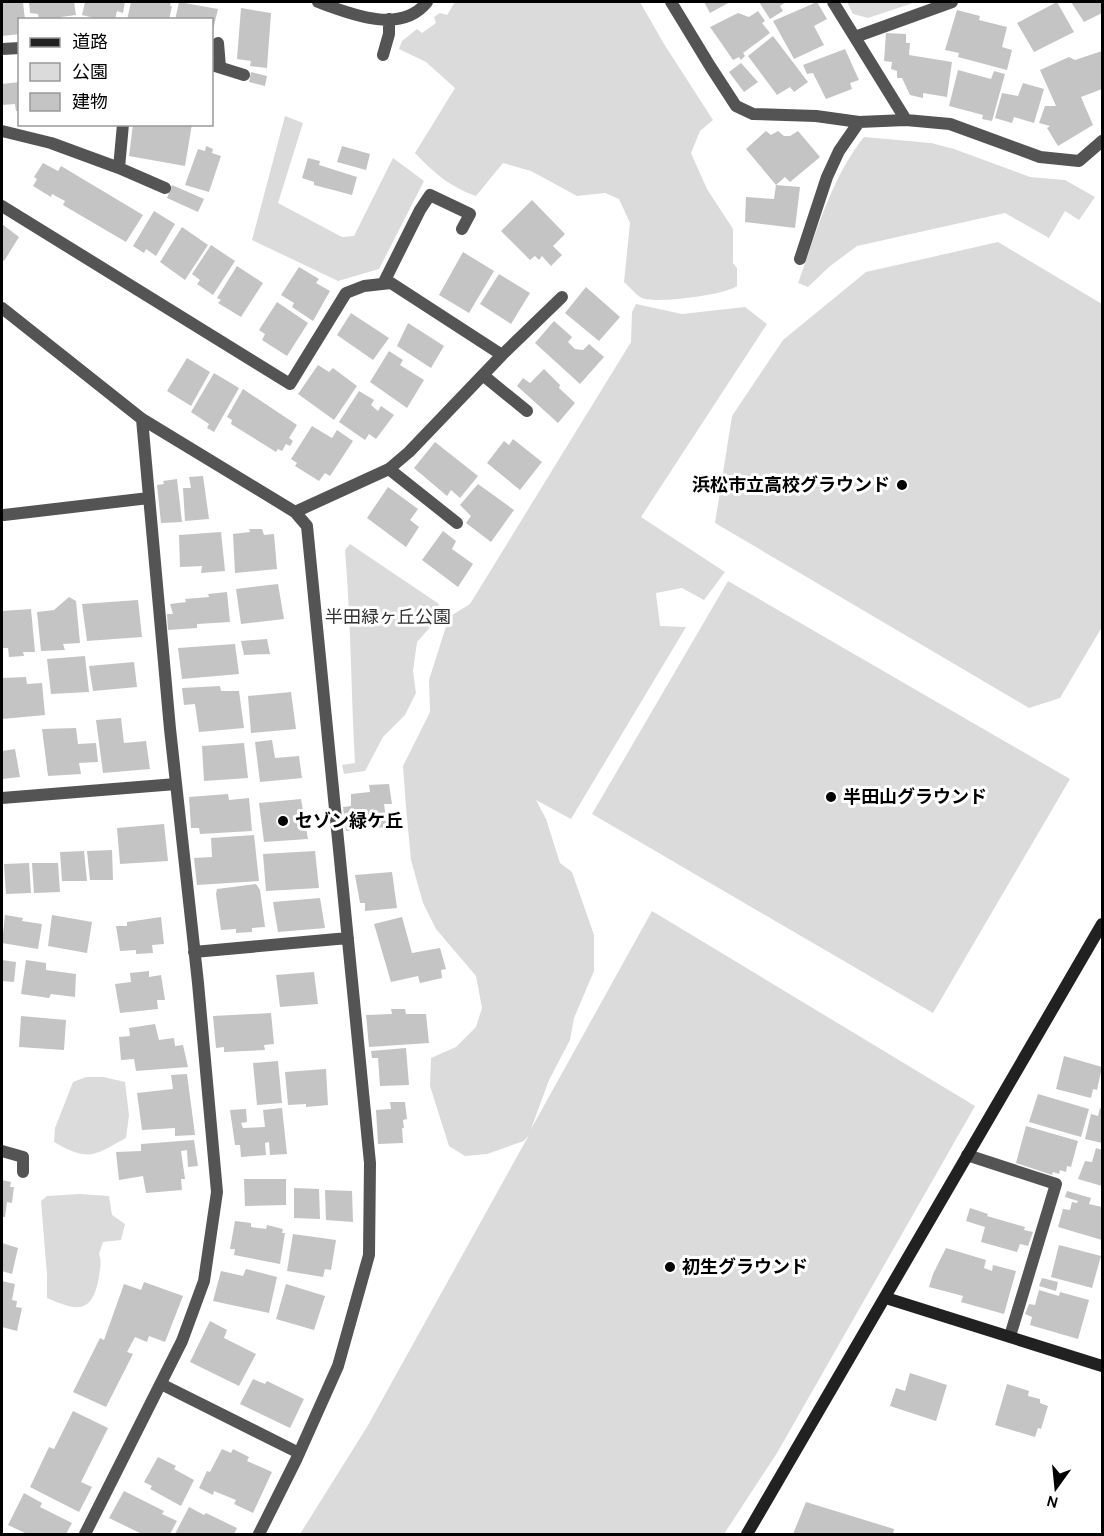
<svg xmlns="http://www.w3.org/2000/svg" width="1104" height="1536" font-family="Karla,'Noto Sans JP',sans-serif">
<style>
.green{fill:#dbdbdb}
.building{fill:#c4c4c4}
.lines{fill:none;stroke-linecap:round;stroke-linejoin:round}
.lane{stroke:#545454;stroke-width:12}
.street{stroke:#545454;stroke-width:12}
.secondary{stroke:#212121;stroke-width:12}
.poi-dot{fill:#000;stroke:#fff;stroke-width:2}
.labels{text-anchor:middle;stroke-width:6;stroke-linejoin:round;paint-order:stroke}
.poi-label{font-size:18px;font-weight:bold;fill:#000;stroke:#fff;text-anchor:start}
.park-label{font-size:18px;fill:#323232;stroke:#fff}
</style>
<rect width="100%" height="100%" fill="#fff"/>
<path class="green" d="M455,2H640L664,44L713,120L700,131L691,153L707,189L733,229V263L737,268V286C726,295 655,304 642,298C636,295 630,287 624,282L630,223L619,199L605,193L577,196L531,171L503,163L476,196C450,187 434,173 415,153L455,88L426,62L399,49L402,41L417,29L422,33L436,23L434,17L440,13L447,15Z
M847,2H916L868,18L853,14Z
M285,116L303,123L278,203L342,237L354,236L393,158L424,181L379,269L338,281L252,240Z
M864,137L931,143L954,149L1030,177L1065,180L1095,197L1079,220L1065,211L1049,238L1005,213L857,246L829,267L808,287L798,283C816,234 831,178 864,137Z
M998,242L1102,304V627L1060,698L1029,708L715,523L732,416L783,340L866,272Z
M636,304L682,314L745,307L767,324L641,517L725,572L704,600L682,588L656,593L660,626L686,627L571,819L536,800L546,819L560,863L572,872L594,935V971L574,1018L570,1040L549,1080L531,1129L652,911L975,1106L777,1453L724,1534H300L367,1427L529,1135L524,1141L487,1154L465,1156L449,1146L430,1086L431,1058L456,1047L476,1027L482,1008L476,976L436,929L423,903L411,860L406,807L403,766L430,712L429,680L449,617L470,604L631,342L632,312Z
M350,544L439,604L433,624L417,642L413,671L416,693L405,715L383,737L365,771L344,774L342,765L355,763C351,692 351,621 345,550Z
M728,581L1070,779L933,1013L592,814Z
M86,1077H104L125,1082L129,1115L126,1138C93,1156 89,1162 54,1142L55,1128L73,1082Z
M79,1194L109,1196L112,1215L125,1224L121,1240L103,1242L99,1254C102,1262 100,1268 99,1277C92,1315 77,1311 47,1298V1275L41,1201L47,1196Z"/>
<path class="building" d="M2,2H23L25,20H20V34L2,36Z
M29,2H74L76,15L61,17V20H39L38,14L30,13Z
M85,2H125L123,13L117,11L115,20H102L82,15Z
M131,2H171L170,6H172L169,20H127Z
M179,2L218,9L212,34V20H175Z
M704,2H730L710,13Z
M759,2H786L780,6L783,11L770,19Z
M817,2L827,19L814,26L824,45L794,59L773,21Z
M1057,2L1074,32L1034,52L1017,23Z
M1071,2H1102V13L1084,22Z
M241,8L271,13L267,68L250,66L251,61L237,59Z
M957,10L980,16L979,20L1007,27L1002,47L1012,50L1007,70L958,57L959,53L945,50Z
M758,11L765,21L762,23L770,33L743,53L745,56L741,60L739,57L733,60L710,27L738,13L749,17Z
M886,33L906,34V43H910L909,55L952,62L947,97L923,93V98L910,95L902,78H897V71L891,69L892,62L884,61Z
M773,36L808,82L794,92L790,87L777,95L748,56Z
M845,49L859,80L850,83L852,89L826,99L813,73L807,74L803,65Z
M1102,51V89L1081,97L1093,125L1058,146L1047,128L1050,126L1039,123L1045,106H1056L1040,70L1069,57L1075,60Z
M741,63L758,82L744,92L729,72Z
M958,70L991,79L994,71L1005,74L992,121L982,119L983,115L949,106Z
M251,72L267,76L265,86L249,82Z
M20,82V111H16L15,104L2,105V84Z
M1023,83L1044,89L1034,123L1014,117L1012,123L995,118L1002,93L1018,96Z
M133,124H192L185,166L129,156Z
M766,131L771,135L778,131L784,136H790L798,131L820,157L790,182L785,177L776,185L746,149Z
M206,146L213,149L212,153L221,156L209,192L185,185L198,149L205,151Z
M342,146L370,154L366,170L337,162Z
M308,158L320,161L319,165L357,177L352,195L314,185V182L302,178Z
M43,163L58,171L61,166L143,215L126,242L63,205L65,201L52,194L51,197L33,186L37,179L34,177Z
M172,185L204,199L198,212L167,198Z
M776,185L800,187L795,228L745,222L746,197L774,199Z
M532,200L565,234L553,246L562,255L551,266L542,256L539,260L535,256L530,260L501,231Z
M154,211L175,224L156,256L146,249L144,253L133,246Z
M2,224L19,237L4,261L2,259Z
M182,227L208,245L185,280L160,262Z
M211,245L235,261L213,295L197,284L200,280L192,274Z
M463,252L494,271L469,313L439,295Z
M237,266L263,283L241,317L218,303L221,300L217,298Z
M299,267L319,279L316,283L330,291L313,321L292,307L294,303L281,295Z
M499,274L530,293L511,324L480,304Z
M586,287L620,317L599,341L565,313Z
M277,302L308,323L287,356L262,340L265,334L259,330Z
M351,313L389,338L373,360L337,335Z
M554,321L572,337L568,342L575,349L583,350L589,344L604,357L580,384L535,343Z
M408,323L444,346L431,368L397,346Z
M389,351L403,360L400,365L424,380L407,408L370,382Z
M187,358L210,372L191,406L167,391Z
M318,365L329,372L333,368L357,386L334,420L298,394Z
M544,369L560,385L559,388L575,403L558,423L517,386L523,378L530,383Z
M214,373L239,388L214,432L207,428L209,424L191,412Z
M243,389L297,425L289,438L293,441L290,446L286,444L282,451L278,449L276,452L231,424L232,420L227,417Z
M359,391L374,400L371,405L378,411L381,406L394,415L376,439L369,434L365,440L339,422Z
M312,426L332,438L337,430L353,441L330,476L325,473L319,481L295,466L297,463L291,459Z
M513,439L542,462L520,490L487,463L504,441L509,445Z
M435,442L478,476L460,498L451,490L447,496L414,468Z
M203,476L209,519L185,521L183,488H191L189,477Z
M177,479L182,522L161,523L157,485L164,484L163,481Z
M478,484L514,510L491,542L466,523L471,516L460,505Z
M388,487L418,509L410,520L419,527L406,547L367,518Z
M249,529H262L264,535L274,534L277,569L235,573L233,534L250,532Z
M443,531L456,541L452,549L473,564L458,587L422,560Z
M221,532L225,571L201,573L202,566L180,567L179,535Z
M278,584L284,619L241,624L236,589Z
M227,592L230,622L197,624V628L168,630L167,614H173L170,604L186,602L185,599L209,597L208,594Z
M69,597L76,601L80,643L63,644L65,650L41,651L37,612L54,610Z
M138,600L142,637L87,641L82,604Z
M31,609L35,652H23L24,656L9,657L8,648H2V611Z
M267,639L270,654L244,655L241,641Z
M235,644L239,674L182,679L178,648Z
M85,656L89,692L51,694L47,659Z
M134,662L137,687L93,691L89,666Z
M26,677L27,684L42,683L45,715L2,719V678Z
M220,686L221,691H239L244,728L199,732L195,704L184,705L182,688Z
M291,692L296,729L251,733L248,696Z
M121,718L124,743L146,741L150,769L103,773L96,720Z
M76,728L78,744L96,743L98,762L79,763L81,774L48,776L42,729Z
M272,740L275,758L299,756L302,778L260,782L255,742Z
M244,743L248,778L204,781L202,746Z
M15,749L20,777L2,779V751Z
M389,784L392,804H384L387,827L346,831L343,807L351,806V794L370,792L369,785Z
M228,794L229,800L249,798L252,831L200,834L199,828H191L189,797Z
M301,799L308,839L264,842L259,803Z
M164,824L168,861L120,864L117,828Z
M254,835L259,881L197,885L194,858L212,857L211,838Z
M112,850L113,880H90L87,851Z
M84,851L87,881H62L60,852Z
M315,851L319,888L266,891L263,854Z
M29,863L31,893L6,894L4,864Z
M32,863H58L60,892L34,893Z
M392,872L397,908L365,911V903H360L355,875Z
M256,884L260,890L265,927L252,928V932L236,933V929L221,930L216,894L217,889Z
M320,898L325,928L278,932L273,902Z
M5,915L23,918L22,921L42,924L38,949L2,943Z
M52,915L92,922L87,953L48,946Z
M161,917L164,944L152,945L153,953L136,954V950L120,951L116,926H127V922Z
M402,917L412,953L440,948L446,969L441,970L442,978L420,983L418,976L391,982L374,924Z
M2,960L16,962L14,982L2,981Z
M26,960L46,963V970L76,974L75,997L51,994L49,998L21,994Z
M149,971V977L161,975L165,1000H157L158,1009L120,1013L115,984L131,982L130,973Z
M314,972L318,1004L280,1007L276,975Z
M391,1009H405L406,1014H426L429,1043L369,1047L366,1015L392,1014Z
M271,1013L274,1044L264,1045L265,1050L224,1052V1047L216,1048L213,1016Z
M21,1016L66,1020L64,1050L19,1047Z
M155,1024L159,1040L174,1038L175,1046L183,1045L188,1067L136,1071L134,1059L121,1060L119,1037L130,1036L129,1028Z
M406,1048L409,1085L380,1086L378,1058H372L371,1051Z
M1064,1056L1102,1067L1097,1090L1093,1089L1091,1098L1056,1089Z
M278,1061L282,1103L257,1105L253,1063Z
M326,1069L328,1105L306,1107V1104L288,1105L285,1072Z
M187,1074L195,1135L175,1136V1128L142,1130L137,1093L173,1089L171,1075Z
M1038,1094L1089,1109L1081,1137L1029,1122Z
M390,1102H405L407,1119L403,1120L404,1128H402L403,1143L378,1144L376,1110L391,1109Z
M282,1108L287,1154L270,1155L269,1142L265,1143L266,1155L241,1157L240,1145H235L230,1110L246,1109L247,1122L241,1123L243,1128L265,1127L263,1110Z
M1100,1108L1102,1109V1143L1085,1139L1091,1114L1098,1116Z
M1026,1126L1078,1141L1071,1167L1067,1166L1066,1172L1060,1170L1059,1174L1053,1172L1052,1175L1016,1163Z
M194,1140L198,1166L188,1167L187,1150L181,1151L185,1179H181L182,1190L146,1193L143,1176L119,1180L116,1152L141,1151V1144Z
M1096,1148L1102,1150V1186L1078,1179L1085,1161L1092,1162Z
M244,1179H286V1205L245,1206Z
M2,1180L11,1182L10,1187H14L12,1203L7,1202L5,1217H2Z
M294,1188L319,1189L320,1219L294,1218Z
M325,1190L352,1191L353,1222L326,1220Z
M1067,1191L1091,1198L1089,1204L1102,1207V1240L1058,1227L1063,1209L1070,1210L1072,1202L1077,1203L1078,1201L1065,1197Z
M970,1208L988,1214L987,1216L1025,1227L1024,1230L1033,1232L1028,1246L1020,1244L1017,1252L981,1242L985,1227L966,1221Z
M235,1221L251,1223V1227L266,1229L267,1225L283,1229L282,1233H285L280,1264L234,1255L235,1249H230Z
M293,1234L336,1240L331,1270L325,1269L323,1277L287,1271Z
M2,1243L18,1248L12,1274L2,1271Z
M1059,1245L1101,1256L1092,1288L1051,1277Z
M946,1248L986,1260L984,1268L992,1271L993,1265L1016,1271L1004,1314L961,1302L963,1296L929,1287L933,1274Z
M246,1269L277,1277L269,1313L213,1301L221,1271L243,1276Z
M1042,1278L1058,1282L1056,1291L1039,1286Z
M2,1281L15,1284L12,1300L17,1301L16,1307L22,1308L17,1331L2,1327Z
M144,1282L183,1296L165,1342L149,1336L147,1342L135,1337L127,1352L133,1354L106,1407L73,1392L100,1338L104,1340L124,1284L141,1290Z
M286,1284L325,1296L314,1330L276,1319Z
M1039,1290L1059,1296L1060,1292L1089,1300L1078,1339L1030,1325L1032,1317L1025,1314L1029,1304L1035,1305Z
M210,1321L227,1330L224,1338L256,1354L239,1386L190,1362Z
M910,1373L947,1385L936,1421L890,1406L896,1388L905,1391Z
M253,1379L265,1384L267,1381L304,1399L290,1428L240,1404Z
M1007,1384L1029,1391L1028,1396L1040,1399V1403L1048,1406L1041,1429L1038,1428L1035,1437L995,1425Z
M73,1411L108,1428L81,1482L92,1487L79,1512L30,1487L49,1447L54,1449Z
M222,1449L231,1453L233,1449L249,1457L247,1461L272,1472L253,1513L234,1504L236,1500L214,1491L213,1495L199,1488L207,1471L210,1472Z
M158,1457L176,1466L174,1469L194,1480L181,1506L150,1489L152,1486L144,1482Z
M124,1491L164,1511L162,1514L177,1521L170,1534H142L109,1518Z
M24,1493L42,1503L40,1507L72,1523L66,1534H27L8,1525Z
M806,1502L894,1529L893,1534H793Z
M189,1507L204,1515L206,1513L237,1528L234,1534H175Z"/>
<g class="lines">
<path class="lane" d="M318,2C350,14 401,35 427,2
M383,55L389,34V19
M484,376L527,411
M389,469L457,523
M2,1151L23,1157V1172"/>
<path class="street" d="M671,2L710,66L736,106L753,114L816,116L859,122L906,120L950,124L1040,157L1079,161L1102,141
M833,2L906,120
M855,37L952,2
M218,43L220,67
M2,49L20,48
M212,65L244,75
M2,131L51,143L119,168L123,124
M119,168L165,188
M2,206L290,384L346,293L364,286L391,283L502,355L409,452L389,469L295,512
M800,259L827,177L839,151L859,122
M383,284L420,210L430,195L470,214L462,229
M2,308L142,419L295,512L307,526L370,1163L369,1255L338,1366L296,1460L259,1534
M502,355L562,297
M4,515L149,498
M2,798L176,784
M194,952L348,938
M967,1155L1056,1184L1010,1336
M161,1384L299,1453
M85,1534L182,1341L204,1281L217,1192L198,983L170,729L142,419"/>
<path class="secondary" d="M886,1298L1102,1366
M747,1534L1102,924"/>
</g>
<g class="poi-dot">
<circle cx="902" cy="485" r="6"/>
<circle cx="831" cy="797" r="6"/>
<circle cx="283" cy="821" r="6"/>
<circle cx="670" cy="1267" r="6"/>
</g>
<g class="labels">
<g class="poi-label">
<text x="890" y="491" text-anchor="end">浜松市立高校グラウンド</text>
<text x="843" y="803">半田山グラウンド</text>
<text x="295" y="827">セゾン緑ケ丘</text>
<text x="682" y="1273">初生グラウンド</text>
</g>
<g class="park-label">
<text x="388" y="623">半田緑ヶ丘公園</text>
</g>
</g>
<rect width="1104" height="1536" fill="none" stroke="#000000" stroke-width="6"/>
<rect x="18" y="18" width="195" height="108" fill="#ffffff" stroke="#999999" stroke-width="1.5"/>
<rect x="30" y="38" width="30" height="9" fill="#212121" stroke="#999999" stroke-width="1.5"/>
<text x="72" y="48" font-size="18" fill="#000000">道路</text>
<rect x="30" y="63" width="30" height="18" fill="#dbdbdb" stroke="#999999" stroke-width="1.5"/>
<text x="72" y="78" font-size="18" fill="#000000">公園</text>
<rect x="30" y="93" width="30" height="18" fill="#c4c4c4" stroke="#999999" stroke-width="1.5"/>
<text x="72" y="108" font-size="18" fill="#000000">建物</text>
<g transform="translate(1056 1488) rotate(195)" stroke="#ffffff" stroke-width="4.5" paint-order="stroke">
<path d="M0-4.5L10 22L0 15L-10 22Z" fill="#000000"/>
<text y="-9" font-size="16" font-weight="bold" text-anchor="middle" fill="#000000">N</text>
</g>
</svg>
